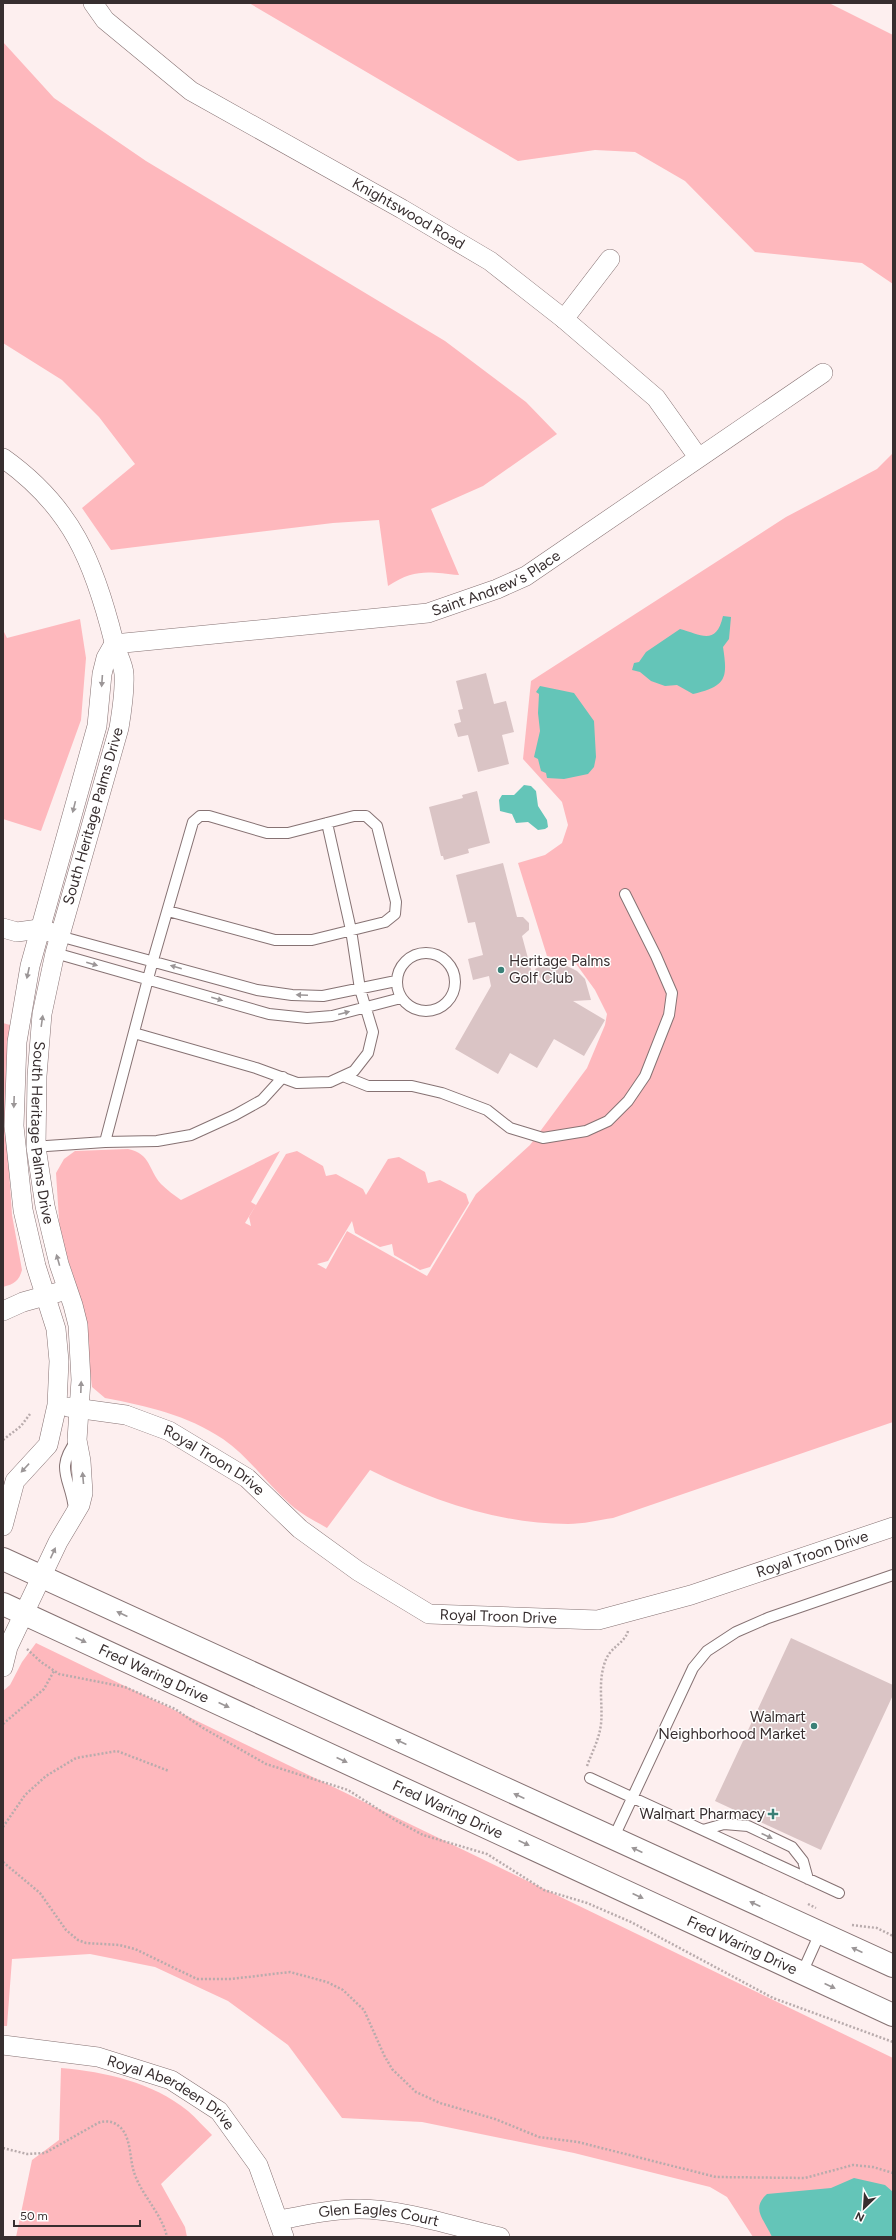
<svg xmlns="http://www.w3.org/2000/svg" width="896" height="2240" font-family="Figtree,sans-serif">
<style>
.green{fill:#feb8bd}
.water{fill:#64c5b8}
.building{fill:#dac4c5}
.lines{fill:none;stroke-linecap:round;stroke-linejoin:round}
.lane-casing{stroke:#867273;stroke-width:12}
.street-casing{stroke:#867273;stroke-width:20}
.secondary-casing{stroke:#867273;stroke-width:24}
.path{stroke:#b8abac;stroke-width:2.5;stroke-dasharray:2 2;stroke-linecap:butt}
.lane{stroke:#fff;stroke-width:10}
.street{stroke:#fff;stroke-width:19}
.secondary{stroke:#fff;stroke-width:22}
.oneway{fill:#9b9697}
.poi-dot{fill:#3a8077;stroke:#fff;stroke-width:1.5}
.labels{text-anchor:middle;stroke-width:3;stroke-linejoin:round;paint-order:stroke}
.street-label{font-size:15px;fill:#372e2f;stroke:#fff}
.poi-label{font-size:15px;fill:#372e2f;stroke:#fff;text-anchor:end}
</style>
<rect width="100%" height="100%" fill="#fdefef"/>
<path class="green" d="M249,3H829L893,35V284L862,263L755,252L685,181L635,152L595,150L518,161Z
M3,42L54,98L146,161L445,341L526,402L557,434L483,486L431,509L459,575C429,572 415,568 388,586L379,520L333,523L111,550L82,508L135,464L99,417L62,380L3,343Z
M893,453V1422L613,1518C599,1520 583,1524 568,1524C499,1524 431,1500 370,1470L327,1528C315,1521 301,1514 291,1505C267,1484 249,1457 223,1439C187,1415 147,1406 105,1398L92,1387L81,1300L60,1235L56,1173L64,1159L75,1151L128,1149C151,1154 148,1169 161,1184C167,1190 174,1195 181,1200L280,1151L251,1202L256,1205L245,1223L251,1226L249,1217L286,1154L297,1151L323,1166L326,1176L336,1174L363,1189L366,1195L388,1159L399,1157L425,1172L428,1183L440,1180L466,1194L469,1203L430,1267L420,1270L394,1255L392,1244L380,1247L355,1233L352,1221L328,1261L317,1264L326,1269L347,1231L427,1276L476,1194L530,1145L587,1068L605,1025L607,1014L595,990L574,961L547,956L518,863L545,855L562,843L568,825L562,802L523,759L531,681L786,517L877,469Z
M80,619L86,658L81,720L41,831L3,819V630L7,638Z
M3,1023L10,1025L5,1111L12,1215L22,1270C19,1281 14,1284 3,1287Z
M36,1643L893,2058V2237H753L727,2197L710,2187L574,2153L422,2122L342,2118L288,2045L228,2001L155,1967L90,1954L12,1959L7,2026H3V1691L10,1685L22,1662Z
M61,2068C106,2072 152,2082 188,2111C196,2118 204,2127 212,2135L161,2184L185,2227L187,2237H16L32,2160L59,2140Z"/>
<path class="water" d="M723,616L731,617L729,639L723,647C728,679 726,686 693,694L677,685L665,686L651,681L640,672L632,670L634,663L639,662L646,652L680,629C700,634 716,647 723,616Z
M540,686L574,693L594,721L596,757L594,767L588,774L564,779L547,778L546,773L541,771L538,759L534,757L540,731L538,713L539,694L536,692Z
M524,785L531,786L536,791L538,806L547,820L548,827L545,829L538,830L528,822L516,823L512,814L500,811L499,800L502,795H514Z
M854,2178L885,2185L893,2192V2237H772C765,2220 750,2209 767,2194L831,2188Z"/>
<path class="building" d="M486,673L494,704L506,701L514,732L502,735L509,764L478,772L468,735L458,737L454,724L461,722L458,710L463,709L456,681Z
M477,791L490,843L468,849L469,853L444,860L443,856H441L429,807L463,798L462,795Z
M503,863L517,917H523L529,923V930L522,936L533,977L544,984L535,969L546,964L556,963L567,966L577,971L585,979L591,1000L573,1001L605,1020L584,1056L554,1039L537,1068L510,1053L498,1074L455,1049L491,986L489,976L473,980L468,959L483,955L475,922L468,923L456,875Z
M791,1638L893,1685V1695L821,1850L715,1801Z"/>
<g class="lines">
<defs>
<path id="lane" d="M59,936L257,990L292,995L323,996L396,981
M397 982a29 29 0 1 1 58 0a29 29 0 1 1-58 0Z
M55,953L269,1014L307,1018L332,1016L401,998
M134,1033L256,1068L297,1083L330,1082L354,1071L368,1053L373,1032L360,989L351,930L327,823
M343,1076L368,1086H412L442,1093L487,1110L510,1128L543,1138L586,1131L608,1121L628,1101L645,1076L669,1015L672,993L656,956L625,894
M105,1142L157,1141L191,1135L235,1115L262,1100L283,1077
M32,1147L105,1142L153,960L193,822L200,816H209L267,833H288L354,816H366L377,826L396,902L395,914L385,922L312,940H275L168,911
M74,1510C72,1480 53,1470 77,1440
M590,1778L839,1893
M703,1830L724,1824L748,1826L792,1847L803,1861L808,1879
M613,1839L693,1668L707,1651L736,1632L768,1618L893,1575
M802,1973L820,1933"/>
<g id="street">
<path id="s1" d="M93,3L105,20L191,91L402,209L490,261L564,319L656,398L698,457"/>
<path d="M564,319L610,259"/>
<path id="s2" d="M3,458C72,507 94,562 114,642C116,653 123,662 124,674C125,692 122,710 119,728L55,953L42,1014L37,1076L36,1147L45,1206L59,1264L73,1305L78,1325L81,1380L77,1440L81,1461L83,1493L80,1505L58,1542L8,1647L3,1667"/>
<path id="s3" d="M114,644L428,613L497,589L526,576L823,373"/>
<path d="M3,928L17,932L39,929L50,932"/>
<path d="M3,1311L23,1302L59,1292"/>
<path id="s4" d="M68,1407L126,1415L169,1431L247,1478L300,1529L358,1571L429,1614L598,1620L691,1595L893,1527"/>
<path d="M3,1526L15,1481L48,1445L57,1405L59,1361L56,1329L36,1266L23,1210L14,1126L17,1042L30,966L97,726L102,674L106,658L114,644"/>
<path id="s5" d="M3,2045L98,2057L171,2080L219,2111L258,2165L284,2237"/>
<path id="s6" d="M280,2220C305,2215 332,2209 359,2209C403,2209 456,2227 500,2237"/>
</g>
<g id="secondary">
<path d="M3,1559L893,1966"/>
<path id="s7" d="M3,1604L893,2015"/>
</g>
</defs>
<use href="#lane" class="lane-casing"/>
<use href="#street" class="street-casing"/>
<use href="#secondary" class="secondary-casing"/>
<path class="path" d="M3,1440L21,1426L30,1414
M27,1649L41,1662L59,1674L125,1687L175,1709L203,1728L266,1764L348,1790L395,1820L423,1835L487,1854L544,1890L587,1903L631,1922L773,1998L893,2042
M3,1724L44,1689L54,1671
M587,1766C592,1752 599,1740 601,1724C603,1705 598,1685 604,1665C609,1646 624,1645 628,1631
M3,1827L25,1795L46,1776L76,1758L117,1751L169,1771
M3,1862L40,1893L66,1930L78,1940L86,1943L119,1945L135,1949L197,1979H231L290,1972L327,1982L343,1990L364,2010L384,2055L392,2069L416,2092L440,2103L495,2119L539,2137L578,2142L716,2177L805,2178L853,2165L873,2167L893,2173
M808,1904L816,1908
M852,1925L877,1928L893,1936
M3,2148L27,2154L45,2153L98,2123C106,2120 114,2121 121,2128C132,2140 129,2160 135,2175C143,2197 162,2214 167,2237"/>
<use href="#lane" class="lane"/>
<use href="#street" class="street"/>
<use href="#secondary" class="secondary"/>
</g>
<defs><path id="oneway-solid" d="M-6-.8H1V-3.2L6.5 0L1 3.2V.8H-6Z"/></defs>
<g class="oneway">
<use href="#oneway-solid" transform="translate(102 681) rotate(94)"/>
<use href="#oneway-solid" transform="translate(74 807) rotate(104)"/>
<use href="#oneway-solid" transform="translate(92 964) rotate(16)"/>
<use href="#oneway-solid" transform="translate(176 967) rotate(-164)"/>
<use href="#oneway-solid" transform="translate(28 973) rotate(102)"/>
<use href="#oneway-solid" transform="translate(302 995) rotate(-178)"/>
<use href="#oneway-solid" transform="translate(217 999) rotate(16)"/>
<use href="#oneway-solid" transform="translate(344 1013) rotate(-15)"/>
<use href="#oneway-solid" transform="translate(42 1021) rotate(-82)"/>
<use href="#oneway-solid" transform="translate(14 1102) rotate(92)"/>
<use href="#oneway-solid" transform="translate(58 1260) rotate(-106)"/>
<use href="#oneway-solid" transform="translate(81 1387) rotate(-88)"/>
<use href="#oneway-solid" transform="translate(25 1468) rotate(133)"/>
<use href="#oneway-solid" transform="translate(83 1478) rotate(-95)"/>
<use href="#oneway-solid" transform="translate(53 1553) rotate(-65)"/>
<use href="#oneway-solid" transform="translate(122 1614) rotate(-155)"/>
<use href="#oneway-solid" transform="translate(81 1640) rotate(25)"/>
<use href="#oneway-solid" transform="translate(224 1705) rotate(25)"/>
<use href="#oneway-solid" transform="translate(401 1742) rotate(-155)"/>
<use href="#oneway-solid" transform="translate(342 1760) rotate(25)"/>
<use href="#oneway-solid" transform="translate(519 1796) rotate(-155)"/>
<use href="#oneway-solid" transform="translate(767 1836) rotate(25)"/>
<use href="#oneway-solid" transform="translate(524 1843) rotate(25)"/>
<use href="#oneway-solid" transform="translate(637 1850) rotate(-155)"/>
<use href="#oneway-solid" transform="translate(638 1896) rotate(25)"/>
<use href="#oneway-solid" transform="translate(755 1904) rotate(-155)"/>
<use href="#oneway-solid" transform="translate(857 1950) rotate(-156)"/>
<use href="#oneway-solid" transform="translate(830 1986) rotate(25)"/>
</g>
<g class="poi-dot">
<circle cx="501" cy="970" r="4"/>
<circle cx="814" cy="1726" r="4"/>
<path d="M771 1808h4v4h4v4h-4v4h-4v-4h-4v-4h4z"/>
</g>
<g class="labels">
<g class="street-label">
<text dy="5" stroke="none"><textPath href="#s1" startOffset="382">Knightswood Road</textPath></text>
<text dy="5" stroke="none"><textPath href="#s3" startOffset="390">Saint Andrew's Place</textPath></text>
<text transform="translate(93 816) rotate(-74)" y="5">South Heritage Palms Drive</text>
<text dy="5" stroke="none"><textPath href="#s2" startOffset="724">South Heritage Palms Drive</textPath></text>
<text dy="5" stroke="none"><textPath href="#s4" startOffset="158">Royal Troon Drive</textPath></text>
<text dy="5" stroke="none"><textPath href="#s4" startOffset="817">Royal Troon Drive</textPath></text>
<text dy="5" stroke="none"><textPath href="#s4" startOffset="493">Royal Troon Drive</textPath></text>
<text dy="5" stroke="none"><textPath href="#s7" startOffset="166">Fred Waring Drive</textPath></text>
<text dy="5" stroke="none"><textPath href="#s7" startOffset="490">Fred Waring Drive</textPath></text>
<text dy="5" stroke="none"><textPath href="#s7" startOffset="814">Fred Waring Drive</textPath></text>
<text dy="5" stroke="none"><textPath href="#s5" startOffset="178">Royal Aberdeen Drive</textPath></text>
<text dy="5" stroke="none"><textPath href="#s6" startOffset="100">Glen Eagles Court</textPath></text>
</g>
<g class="poi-label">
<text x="509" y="966" text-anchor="start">Heritage Palms<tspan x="509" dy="17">Golf Club</tspan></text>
<text x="806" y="1722">Walmart<tspan x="806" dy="17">Neighborhood Market</tspan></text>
<text x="765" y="1819">Walmart Pharmacy</text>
</g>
</g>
<rect width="896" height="2240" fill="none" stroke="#372e2f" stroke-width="8"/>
<g transform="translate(864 2208) rotate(205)" stroke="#ffffff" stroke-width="3" paint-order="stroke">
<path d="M0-3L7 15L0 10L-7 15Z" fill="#372e2f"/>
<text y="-6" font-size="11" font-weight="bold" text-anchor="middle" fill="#372e2f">N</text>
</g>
<path d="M14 2220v6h126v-6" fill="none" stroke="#372e2f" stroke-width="2"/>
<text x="20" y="2220" font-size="12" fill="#372e2f" stroke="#ffffff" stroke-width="3" paint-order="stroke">50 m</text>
</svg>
